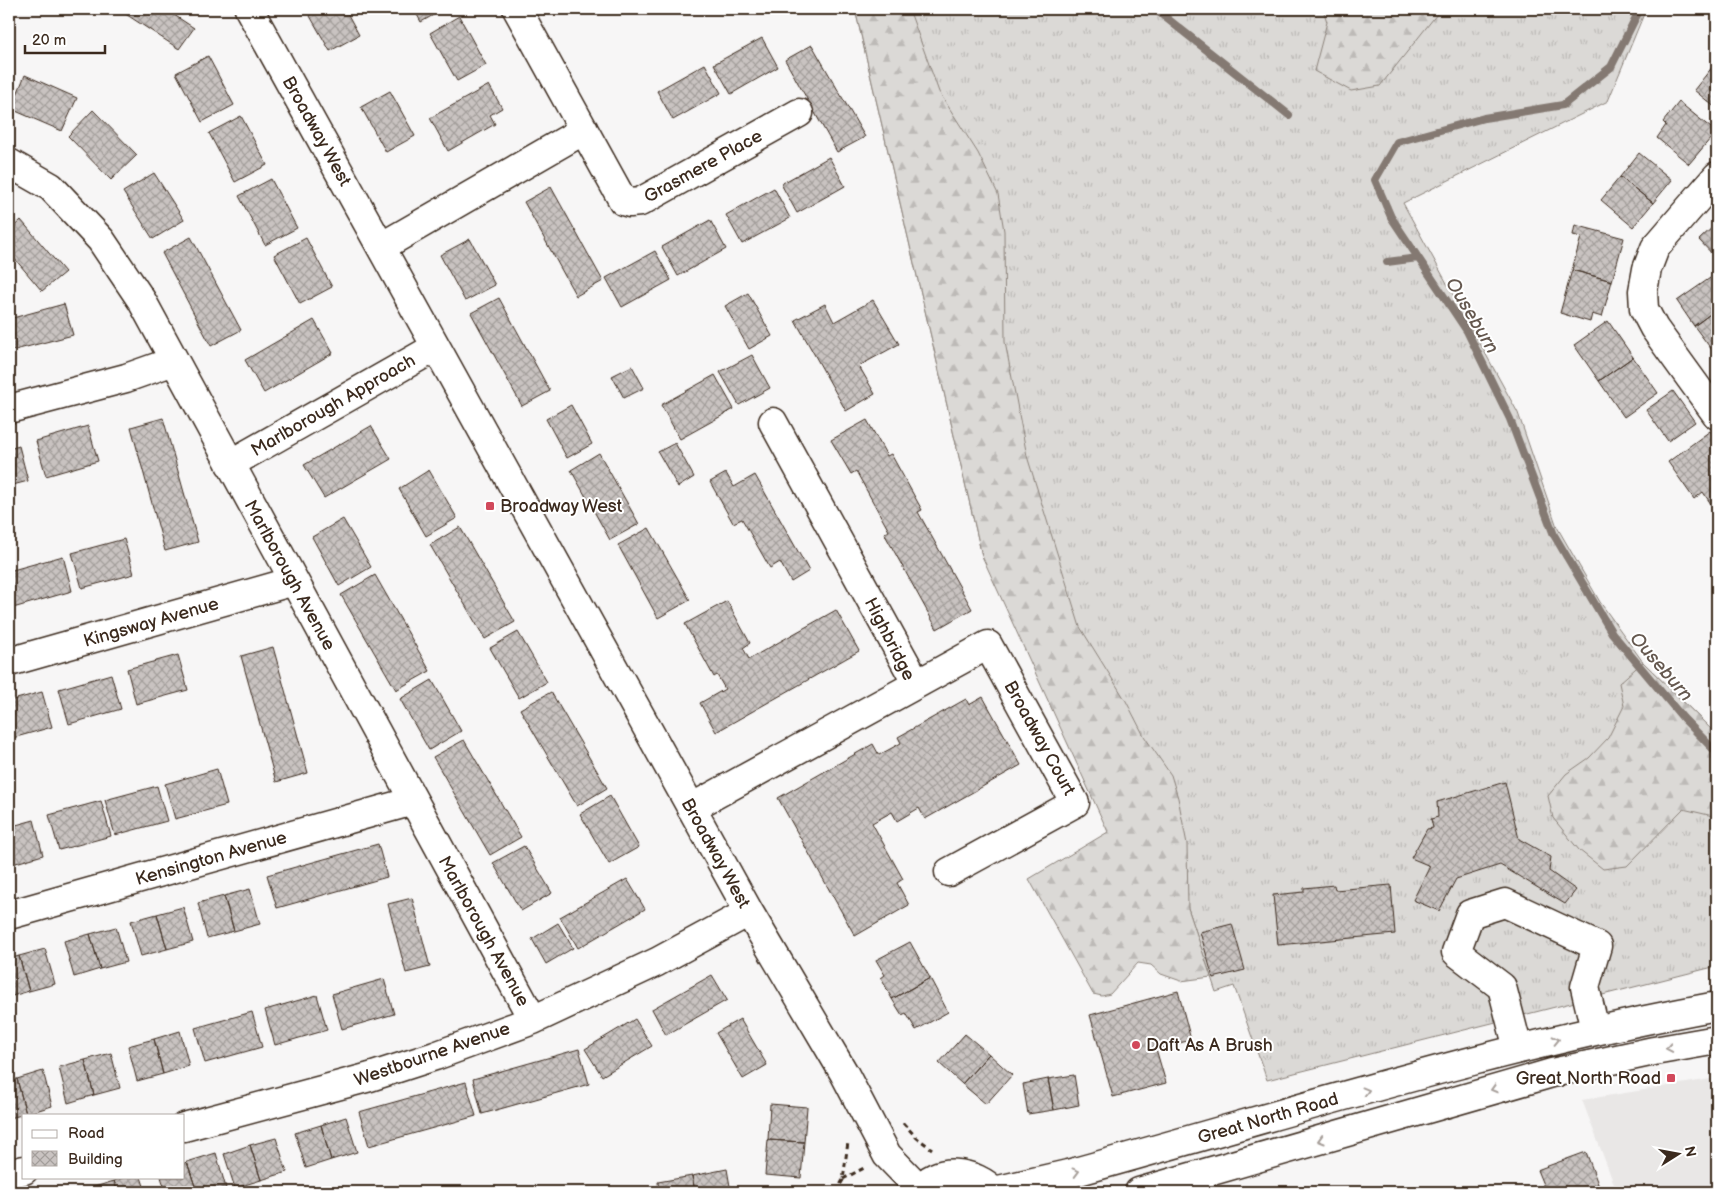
<svg xmlns="http://www.w3.org/2000/svg" width="1726" height="1201" font-family="'Balsamiq Sans',sans-serif">
<style>
.built{fill:#e9e7e6}
.grass{fill:url(#grass-tufts);stroke:#8b827a}
.forest{fill:url(#forest-firs);stroke:#8b827a}
.lines{fill:none;stroke-linecap:round;stroke-linejoin:round}
.stream{stroke:#847972;stroke-width:8}
.building{fill:url(#building-cross-hatch);stroke:#3b2a1e}
.minor-casing{stroke:#3b2a1e;stroke-width:31}
.major-casing{stroke:#3b2a1e;stroke-width:31}
.path{stroke:#3b2a1e;stroke-width:3;stroke-dasharray:5 4;stroke-linecap:butt}
.minor{stroke:#fff;stroke-width:28}
.major{stroke:#fff;stroke-width:28}
.oneway{stroke:#a79f9a}
.poi-dot{fill:#d1495b;stroke:#fff;stroke-width:2}
.labels{text-anchor:middle;stroke-width:4;stroke-linejoin:round;paint-order:stroke}
.street-label{font-size:18px;fill:#3b2a1e;stroke:#fff}
.poi-label{font-size:18px;fill:#3b2a1e;stroke:#fff;text-anchor:start}
.water-label{font-size:19px;font-style:italic;fill:#65584f;stroke:#fff}
</style>
<defs>
<pattern id="grass-tufts" width="24" height="20" patternUnits="userSpaceOnUse" patternTransform="scale(1.25)"><rect width="24" height="20" fill="#dbd9d6"/><path d="M3 7l-1-3M5 7V3M7 7l1-3M15 17l-1-3M17 17v-4M19 17l1-3" fill="none" stroke="#bdbab7"/></pattern>
<pattern id="forest-firs" width="22" height="20" patternUnits="userSpaceOnUse" patternTransform="scale(1.25)"><rect width="22" height="20" fill="#dbd9d6"/><path d="M5 1l3.5 6h-7zM16 11l3.5 6h-7z" fill="#bdbab7"/></pattern>
<pattern id="building-cross-hatch" width="8" height="8" patternUnits="userSpaceOnUse" patternTransform="scale(1.25)"><rect width="8" height="8" fill="#c9c3c1"/><path d="M0 0l8 8M0 8l8-8" fill="none" stroke="#a49f9c"/></pattern>
</defs>
<rect width="100%" height="100%" fill="#f7f6f6"/>
<filter id="ink" filterUnits="userSpaceOnUse"><feTurbulence type="fractalNoise" baseFrequency=".02" numOctaves="2"/><feDisplacementMap in="SourceGraphic" scale="10" xChannelSelector="R" yChannelSelector="G"/><feConvolveMatrix kernelMatrix="1 2 1 2 8 2 1 2 1" color-interpolation-filters="sRGB"/></filter>
<g filter="url(#ink)">
<path class="built" d="M1717,1078V1192H1617L1582,1100Z"/>
<path class="grass" d="M855,9H1646L1608,101L1403,203L1518,413L1557,527L1600,602L1643,662L1717,735V966L1267,1080L1234,986L1216,992L1188,908L982,556Z"/>
<path class="forest" d="M855,9H909L939,92L978,153L998,194L1004,231L1005,342L1027,456L1080,627L1126,701L1144,736L1171,775L1178,798L1187,844L1188,908L1211,977L1181,981L1161,974L1151,965L1138,963L1110,994L1102,996L1093,994L1029,879L1108,832L982,556Z
M1323,9H1441L1380,86L1351,91L1314,71L1327,22Z
M1643,662L1717,735V822L1713,816L1683,809L1627,866L1603,869L1579,850L1553,818L1548,796L1566,774L1589,758L1608,738L1624,706L1619,683Z"/>
<g class="lines">
<path class="stream" d="M1155,9L1289,115
M1640,9L1611,67L1563,105L1484,118L1397,142L1375,180L1391,217L1467,331L1510,419L1554,535L1612,633L1683,718L1717,753
M1387,262L1418,258"/>
</g>
<path class="building" d="M118,9H165L194,28L179,49Z
M306,9H345L359,35L330,51Z
M414,9H444L421,22Z
M541,9H553L544,14Z
M459,16L486,65L457,81L430,33Z
M762,38L778,67L731,94L714,64Z
M812,45L865,137L837,152L785,60Z
M208,56L234,105L202,122L176,73Z
M1717,61V109L1694,90Z
M705,64L721,93L673,120L657,91Z
M25,75L77,98L62,131L11,109Z
M489,85L502,108L490,115L495,124L448,151L430,118Z
M390,91L415,136L386,152L361,107Z
M1679,102L1716,132L1689,164L1657,138L1666,125L1663,122Z
M93,110L137,155L111,180L68,136Z
M241,116L267,165L235,182L209,133Z
M1639,153L1672,180L1653,203L1620,177Z
M829,157L845,186L797,213L781,184Z
M154,173L184,220L153,239L123,192Z
M1620,177L1653,203L1633,227L1601,200Z
M271,179L297,228L265,245L239,196Z
M551,187L603,281L576,296L524,202Z
M774,188L790,218L742,244L726,215Z
M21,220L65,272L42,291L9,252V231Z
M710,220L726,249L678,276L662,247Z
M1717,223V259L1699,240Z
M1575,225L1624,238L1612,281L1572,270L1581,237L1573,235Z
M191,237L241,330L211,346L162,253Z
M306,238L332,287L300,304L274,255Z
M470,239L495,285L465,301L440,255Z
M655,251L671,280L622,307L606,278Z
M1572,270L1612,281L1602,317L1592,314L1590,322L1560,313Z
M1713,276L1717,283V309L1694,326L1677,301Z
M748,293L772,336L749,349L725,306Z
M499,298L550,391L522,406L471,313Z
M873,300L899,344L859,366L875,394L846,411L795,320L825,304L834,322Z
M64,304L73,335L11,351L9,342V319Z
M1717,309V346L1712,350L1694,326Z
M314,320L333,353L264,393L245,360Z
M1608,321L1633,357L1599,381L1574,345Z
M752,355L770,388L739,405L720,372Z
M1633,357L1658,393L1624,417L1599,381Z
M632,366L644,388L624,398L612,376Z
M715,375L734,409L680,439L661,405Z
M1673,391L1695,422L1668,441L1646,410Z
M571,405L592,444L567,458L546,419Z
M163,418L198,542L165,551L131,427Z
M867,420L887,456L891,454L922,510L918,512L972,609L937,629L884,533L889,531L856,471L851,474L831,440Z
M88,426L98,461L46,476L36,441Z
M371,426L391,459L324,498L304,465Z
M1710,431L1717,441V508L1715,510L1703,492L1694,499L1668,462Z
M675,443L694,477L678,487L658,452Z
M19,446L28,481L9,486V449Z
M599,453L639,524L610,540L571,470Z
M429,470L457,518L426,536L399,489Z
M726,473L734,487L755,475L809,571L791,582L780,562L770,568L742,519L733,523L710,482Z
M343,519L371,567L339,586L312,537Z
M1717,519V531L1711,523Z
M460,527L515,622L485,639L430,545Z
M649,528L690,600L658,618L618,545Z
M124,539L134,574L82,588L72,553Z
M63,556L72,591L13,608L9,592V571Z
M375,575L430,671L396,690L341,595Z
M727,601L750,643L743,648L749,659L836,610L859,651L716,732L700,703L725,689L717,675L714,677L685,624Z
M518,632L547,682L519,698L490,648Z
M273,647L308,773L276,782L241,656Z
M178,655L188,690L136,704L127,669Z
M111,674L121,709L69,724L59,689Z
M432,680L461,731L429,750L400,699Z
M42,692L52,727L9,739V701Z
M551,692L607,788L577,806L520,709Z
M983,697L1021,765L925,819L919,808L897,821L892,812L872,823L903,879L897,883L909,905L855,936L778,798L873,744L879,755L901,743L898,737L966,699L969,705Z
M464,740L521,837L490,855L433,757Z
M217,769L227,805L175,819L165,784Z
M1505,782L1519,839L1551,857L1549,871L1576,890L1565,904L1500,865L1456,879L1439,911L1413,900L1430,866L1411,858L1427,829L1433,828L1431,819L1438,817L1437,802Z
M157,786L167,821L115,835L105,800Z
M610,796L639,847L609,864L580,814Z
M101,801L111,836L59,850L49,815Z
M34,820L43,855L9,865V827Z
M378,844L387,877L277,908L267,875Z
M524,846L552,893L521,911L493,863Z
M627,879L645,909L578,948L560,917Z
M1334,885L1335,890L1391,885L1395,934L1278,945L1273,895L1304,892V888Z
M250,889L260,924L234,931L224,896Z
M224,896L234,931L207,938L198,903Z
M412,898L430,967L406,973L388,904Z
M183,907L193,942L167,949L157,914Z
M157,914L167,949L141,956L131,921Z
M558,923L573,948L546,964L532,939Z
M1232,924L1245,970L1213,978L1200,932Z
M116,927L126,962L100,969L90,934Z
M90,934L100,969L74,977L64,941Z
M910,942L930,978L892,999L881,978L885,975L876,960Z
M45,949L55,984L29,991L19,956Z
M19,956L29,991L9,997V959Z
M712,975L727,1000L666,1035L652,1009Z
M930,978L948,1012L916,1030L906,1013L902,1015L892,999Z
M384,979L394,1014L342,1029L332,994Z
M1178,991L1191,1040L1156,1049L1166,1083L1113,1097L1090,1015Z
M317,995L327,1030L275,1045L265,1010Z
M252,1012L262,1047L205,1063L195,1028Z
M635,1019L652,1046L602,1076L585,1049Z
M740,1019L767,1065L743,1079L716,1033Z
M180,1031L189,1066L163,1074L154,1039Z
M965,1034L989,1054L962,1084L939,1063Z
M154,1039L163,1074L137,1081L128,1046Z
M579,1049L589,1084L482,1114L473,1079Z
M111,1053L120,1088L94,1095L85,1060Z
M989,1054L1012,1075L986,1104L962,1084Z
M85,1060L94,1095L68,1103L59,1067Z
M43,1071L52,1106L26,1114L17,1079Z
M1074,1075L1079,1105L1054,1110L1048,1079Z
M17,1079L26,1114L9,1118V1081Z
M1048,1079L1054,1110L1028,1114L1023,1084Z
M466,1082L476,1116L369,1146L359,1112Z
M770,1104L807,1107L804,1142L768,1140Z
M346,1117L357,1152L331,1160L321,1125Z
M321,1125L331,1160L306,1168L295,1133Z
M1717,1131V1159L1712,1132Z
M276,1138L287,1172L261,1180L250,1145Z
M768,1140L804,1142L801,1178L765,1175Z
M250,1145L261,1180L235,1188L224,1154Z
M1586,1152L1601,1192H1546L1537,1170Z
M216,1153L226,1188L211,1192H197L187,1162Z
M187,1162L197,1192H166L161,1177H184V1163Z
M727,1169L731,1192H695L692,1176Z
M692,1176L695,1192H659L658,1182Z
M125,1177H141L146,1192H118L114,1181Z
M114,1181L118,1192H89L88,1189Z
M643,1188L644,1192H618Z"/>
<g class="lines">
<defs>
<path id="minor" d="M249,9L749,912L844,1073L887,1155L920,1189
M517,9L623,201L630,203L640,202L799,113
M9,163L51,187L101,240L142,301L533,1020
M1717,176L1655,248L1647,269L1643,291L1644,309L1654,328L1717,415
M381,247L584,130
M9,409L126,378L174,361
M230,464L436,347
M9,662L294,581
M917,684L988,645L1075,803L949,872
M691,808L917,684L773,422
M9,915L413,801
M1518,1049L1502,987L1456,952L1470,914L1505,903L1597,946L1585,987L1595,1030
M184,1127L370,1077L435,1056L533,1020L657,962L749,912
M9,1174L24,1170"/>
<path id="major" d="M994,1191L1068,1174C1283,1115 1497,1046 1717,1006
M918,1192C936,1164 975,1171 995,1192
M1139,1192L1552,1073L1654,1051L1717,1040"/>
</defs>
<use href="#minor" class="minor-casing"/>
<use href="#major" class="major-casing"/>
<path class="path" d="M903,1123L917,1138L932,1149
M843,1179L864,1168
M836,1192L843,1180L848,1142"/>
<use href="#minor" class="minor"/>
<use href="#major" class="major"/>
</g>
<defs><path id="oneway-chevron" d="M-2-3.5L2.5 0L-2 3.5" fill="none" stroke-width="1.6" stroke-linecap="round" stroke-linejoin="round" transform="scale(1.25)"/></defs>
<g class="oneway">
<use href="#oneway-chevron" transform="translate(1556 1040) rotate(-13)"/>
<use href="#oneway-chevron" transform="translate(1669 1048) rotate(170)"/>
<use href="#oneway-chevron" transform="translate(1494 1089) rotate(164)"/>
<use href="#oneway-chevron" transform="translate(1366 1091) rotate(-15)"/>
<use href="#oneway-chevron" transform="translate(1321 1140) rotate(164)"/>
<use href="#oneway-chevron" transform="translate(1076 1172) rotate(-15)"/>
</g>
</g>
<g class="poi-dot">
<rect x="485" y="501" width="10" height="10" rx="2.5"/>
<circle cx="1136" cy="1045" r="5"/>
<rect x="1666" y="1073" width="10" height="10" rx="2.5"/>
</g>
<g class="labels">
<g class="street-label">
<text transform="translate(317 131) rotate(61)" y="6">Broadway West</text>
<text transform="translate(703 166) rotate(-29)" y="6">Grasmere Place</text>
<text transform="translate(333 405) rotate(-30)" y="6">Marlborough Approach</text>
<text transform="translate(290 575) rotate(61)" y="6">Marlborough Avenue</text>
<text transform="translate(151 622) rotate(-16)" y="6">Kingsway Avenue</text>
<text transform="translate(890 639) rotate(63)" y="6">Highbridge</text>
<text transform="translate(1040 738) rotate(61)" y="6">Broadway Court</text>
<text transform="translate(716 853) rotate(61)" y="6">Broadway West</text>
<text transform="translate(211 858) rotate(-16)" y="6">Kensington Avenue</text>
<text transform="translate(484 931) rotate(61)" y="6">Marlborough Avenue</text>
<text transform="translate(432 1054) rotate(-19)" y="6">Westbourne Avenue</text>
<text transform="translate(1268 1118) rotate(-16)" y="6">Great North Road</text>
</g>
<g class="poi-label">
<text x="500" y="512">Broadway West</text>
<text x="1146" y="1051">Daft As A Brush</text>
<text x="1661" y="1084" text-anchor="end">Great North Road</text>
</g>
<g class="water-label">
<text transform="translate(1473 315) rotate(59)" y="7">Ouseburn</text>
<text transform="translate(1662 666) rotate(49)" y="7">Ouseburn</text>
</g>
</g>
<rect width="1726" height="1201" fill="none" stroke="#fff" stroke-width="30"/>
<rect x="15" y="15" width="1696" height="1171" fill="none" stroke="#3b2a1e" stroke-width="2" filter="url(#ink)"/>
<rect x="22" y="1114" width="162" height="65" fill="#ffffff" stroke="#b1aaa5"/>
<rect x="32" y="1130" width="25" height="8" fill="#ffffff" stroke="#b1aaa5"/>
<text x="68" y="1138" font-size="15" fill="#3b2a1e">Road</text>
<rect x="32" y="1151" width="25" height="15" fill="url(#building-cross-hatch)" stroke="#b1aaa5"/>
<text x="68" y="1164" font-size="15" fill="#3b2a1e">Building</text>
<g transform="translate(1678 1154) rotate(79)" stroke="#ffffff" stroke-width="4" paint-order="stroke">
<path d="M0-4L9 19L0 12L-9 19Z" fill="#3b2a1e"/>
<text y="-8" font-size="14" font-weight="bold" text-anchor="middle" fill="#3b2a1e">N</text>
</g>
<path d="M25 45v8h80v-8" fill="none" stroke="#3b2a1e" stroke-width="2.5"/>
<text x="32" y="45" font-size="15" fill="#3b2a1e" stroke="#ffffff" stroke-width="4" paint-order="stroke">20 m</text>
</svg>
